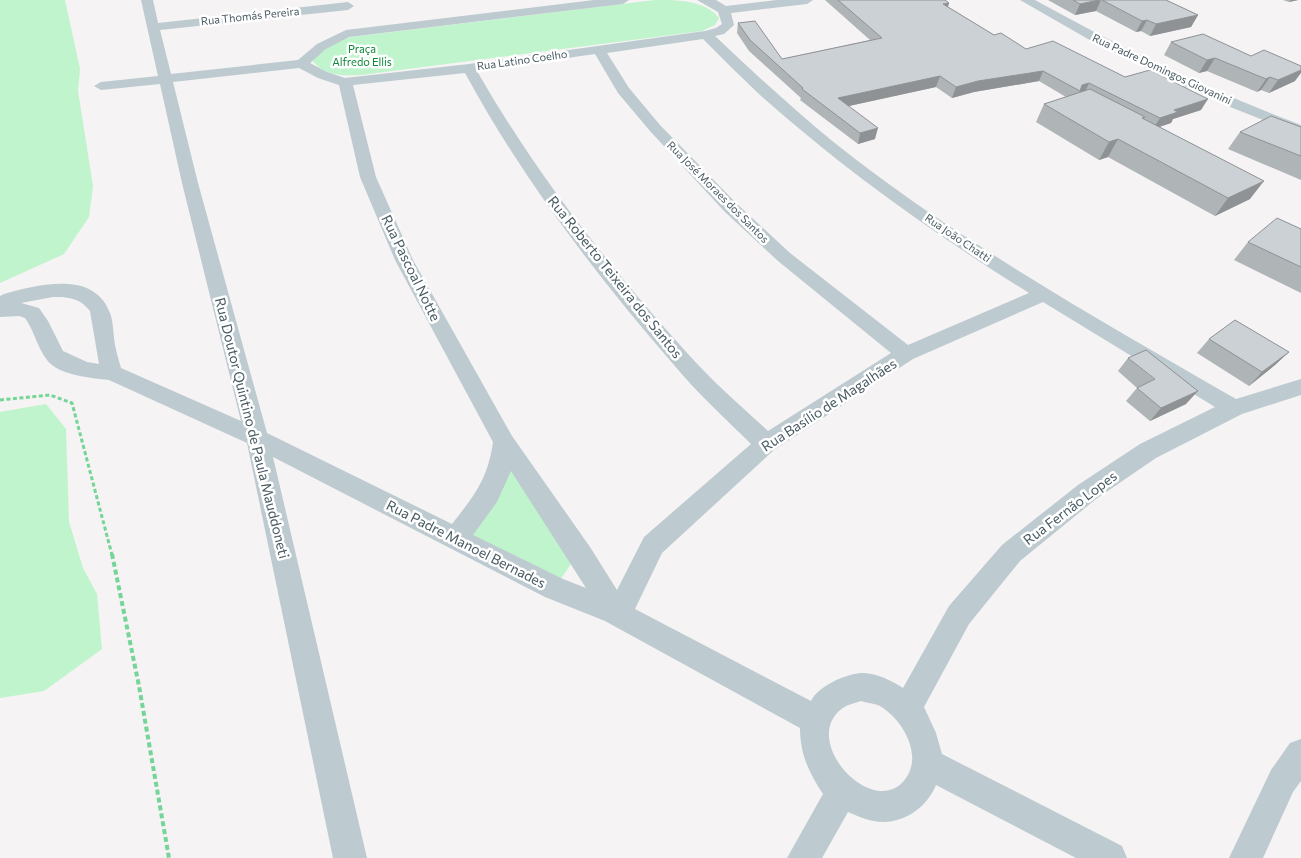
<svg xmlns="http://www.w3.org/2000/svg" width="1301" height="858" font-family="Commissioner,sans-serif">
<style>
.green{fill:#bff4cc}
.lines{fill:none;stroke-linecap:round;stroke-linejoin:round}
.path-far1{stroke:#73d696;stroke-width:3;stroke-dasharray:4 2.5;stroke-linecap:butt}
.path{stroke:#73d696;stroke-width:4;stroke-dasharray:5 3;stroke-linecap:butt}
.minor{fill:#bdcad0;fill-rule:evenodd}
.wall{fill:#afb4b7}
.shaded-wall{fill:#8f9295}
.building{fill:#ccd1d5;stroke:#8f9295}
.labels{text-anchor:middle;stroke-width:5;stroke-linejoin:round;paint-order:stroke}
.far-street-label{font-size:11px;fill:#485a62;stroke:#fff}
.far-park-label{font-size:11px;fill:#0f8839;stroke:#fff}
.street-label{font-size:14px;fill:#485a62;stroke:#fff}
</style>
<rect width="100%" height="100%" fill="#f5f3f3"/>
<path class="green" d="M0,0H65L80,69L78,91L93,186L89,217L64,254L0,283Z
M655,0C677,0 705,0 719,18L715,25L702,31L361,75C342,76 324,76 312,60L336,41L351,37Z
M46,404L66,429L69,522L83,568L97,594L102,649L44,691L0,698V412Z
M505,447L577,555L556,586L459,537Z"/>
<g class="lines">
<path class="path-far1" d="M0,400L50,395L72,403L112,555"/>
<path class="path" d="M112,554L139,686L169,858"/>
<path class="minor" d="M141,0H153L158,23L348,2L354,6L348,10L160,30L171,74L298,60L317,44L346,30L594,0H629L623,4L349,37L326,49L310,63L327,72L345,78L469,64L705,31L716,28L722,24L718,12L697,0H716L726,6L777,0H813L807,4L731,13L734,25L724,34L715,36C753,72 791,107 831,140C956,240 1098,319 1236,399L1301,379V395L1242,414L1156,458L1096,499L1020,561L969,624L924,707L936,733L942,754L1122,846L1127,858H1076L936,785C926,809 901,826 874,821C865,820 856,815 848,812L822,858H787L823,794C809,773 800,754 800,728L605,621L545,597L273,457L367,858H333L247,443L109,380C91,378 58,375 47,360C37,347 34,330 25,318L19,316L0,317V296L4,294C36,285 93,270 109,311C113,319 113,329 114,338C115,348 118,358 121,368L241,421L182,183L160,84L101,90L94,86L101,82L158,76ZM703,39C722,58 741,77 760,95C843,169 934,234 1029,293L908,345L790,253L737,204L660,125L629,88L607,53ZM595,54L618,93L650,131L725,212L778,261L891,353L768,431C741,406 713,382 688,354C609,267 536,174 477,71ZM299,68L318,78L339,85L360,177L395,260L493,442C488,479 474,496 452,524L267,433L198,183L173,82ZM465,73C522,178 595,274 674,365C697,393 725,418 751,444L644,537L617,590L590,547L512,436L413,260L376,177L353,85ZM53,297C69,297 80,298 90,311L99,364L87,362L63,351L48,321L39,308L21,303ZM1043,302L1215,407L1140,444L1078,485L1002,545L949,606L903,688C893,681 874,672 862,673C847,673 817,687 811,701L635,609L662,553L774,450L913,359ZM511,471L586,588L563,579L473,535L497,502ZM861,701C867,703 874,703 880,706C902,719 923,754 906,778C874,824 794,736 846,706C850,704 856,703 861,701Z
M1020,0H1035C1121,48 1209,90 1301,125V135L1225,105L1156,73L1088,39Z
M1301,739V781L1293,792L1263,858H1229L1271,770L1290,743Z"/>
</g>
<path class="wall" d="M825,0H945L949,3L948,7L994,35L1026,49L1125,77L1201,110L1173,119L1171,123L1159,127L1250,199L1215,216L1108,157L1099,160L1036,122L1044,104L1066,97L1039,81L974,92L952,98L936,87L849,106L875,139L858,144L800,100L801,98L749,51L737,33L738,23L782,59L870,40Z
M1048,0H1166L1198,15L1191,27L1150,36L1141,31L1136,32L1096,11L1075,15Z
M1283,0H1298L1289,2Z
M1171,42L1295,81L1269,93L1261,90L1257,92L1207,71L1199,73L1164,55Z
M1301,127V180L1228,149L1240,132Z
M1301,229V293L1234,260L1248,242Z
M1209,339L1289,352L1275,365L1249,386L1197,353Z
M1128,358L1186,404L1150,421L1126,401L1137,388L1118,371Z"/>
<path class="shaded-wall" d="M1101,0L1096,11L1075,15L1080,4Z
M1291,0H1298L1289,2Z
M949,3L946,13L943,4Z
M1198,15L1191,27L1150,36L1156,24Z
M1147,20L1141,31L1136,32L1142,21Z
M1215,58L1207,71L1199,73L1207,60Z
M1301,70V73L1295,81L1269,93L1278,80Z
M1043,71L1039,81L974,92L952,98L956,87L978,81Z
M940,76L936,87L835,109L838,98Z
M1270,77L1261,90L1257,92L1266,79Z
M1089,83L1084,94L1078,96L1080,91L1082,85Z
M1208,99L1201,110L1173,119L1171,123L1153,129L1160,118L1174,110Z
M878,128L875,139L858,144L860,133Z
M1118,139L1108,157L1099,160L1109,142Z
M1264,181L1250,199L1215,216L1228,198Z
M1289,352L1275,365L1249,386L1262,372Z
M1198,391L1186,404L1150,421L1161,408Z"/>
<path class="building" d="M838,0H945L949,3L943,4L994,35L1001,33L1026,49L1053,41L1125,77L1150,70L1208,99L1174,110L1178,112L1160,118L1089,83L1082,85L1080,91L1043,71L978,81L956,87L940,76L838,98L878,128L860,133L802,89L803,88L750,40L738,23L755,21L782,59L882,38Z
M1073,0H1099L1080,4Z
M1102,0H1166L1198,15L1156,24L1147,20L1142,21Z
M1203,34L1251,56L1264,50L1301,66V70L1278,80L1270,77L1266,79L1215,58L1207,60L1171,42Z
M1090,89L1145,117L1142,118L1264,181L1228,198L1118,139L1109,142L1044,104Z
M1271,116L1301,127V156L1240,132Z
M1277,218L1301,229V267L1248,242Z
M1235,320L1289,352L1262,372L1209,339Z
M1146,350L1198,391L1161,408L1137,388L1155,379L1128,358Z"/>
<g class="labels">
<g class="far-street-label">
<text transform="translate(250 16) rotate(-6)" y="4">Rua Thomás Pereira</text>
<text transform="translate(522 60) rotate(-8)" y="4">Rua Latino Coelho</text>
<text transform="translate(1162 69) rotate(25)" y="4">Rua Padre Domingos Giovanini</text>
<text transform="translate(718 192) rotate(45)" y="4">Rua José Moraes dos Santos</text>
<text transform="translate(958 238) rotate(34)" y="4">Rua João Chatti</text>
</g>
<g class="far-park-label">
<text x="362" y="53">Praça<tspan x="362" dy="13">Alfredo Ellis</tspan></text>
</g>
<g class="street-label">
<text transform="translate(411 268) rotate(64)" y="5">Rua Pascoal Notte</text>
<text transform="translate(615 277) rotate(51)" y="5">Rua Roberto Teixeira dos Santos</text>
<text transform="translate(829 405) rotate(-33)" y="5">Rua Basílio de Magalhães</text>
<text transform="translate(252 428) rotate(76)" y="5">Rua Doutor Quintino de Paula Mauddoneti</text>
<text transform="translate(1070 508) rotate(-37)" y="5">Rua Fernão Lopes</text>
<text transform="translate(466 544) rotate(27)" y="5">Rua Padre Manoel Bernades</text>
</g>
</g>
</svg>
